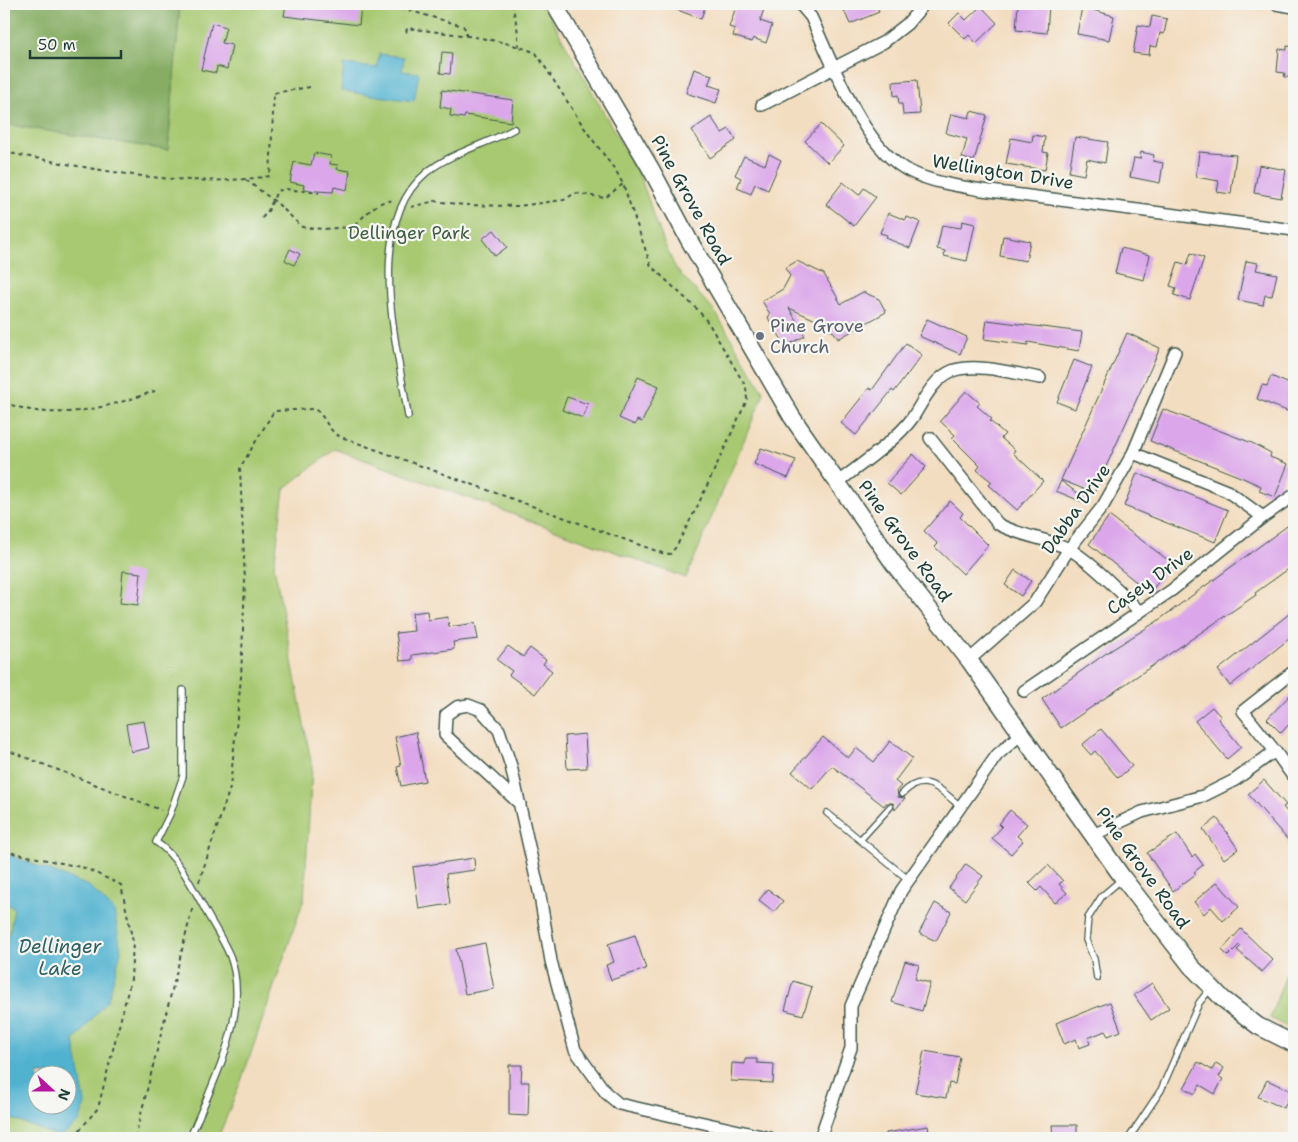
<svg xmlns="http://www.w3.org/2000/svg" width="1298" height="1142" font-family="'Shantell Sans',sans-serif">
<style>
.green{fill:#a8c972;stroke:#648353;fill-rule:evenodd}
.forest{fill:#86ad64;stroke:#52754c}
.water{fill:#51b2d0;stroke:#387882;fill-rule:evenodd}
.building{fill:#dba7ea}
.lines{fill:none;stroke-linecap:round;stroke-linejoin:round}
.lane-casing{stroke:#3f5549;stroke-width:8}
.street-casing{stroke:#3f5549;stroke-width:14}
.secondary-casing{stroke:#3f5549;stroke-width:19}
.path{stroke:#3f5549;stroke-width:2;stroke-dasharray:4 4;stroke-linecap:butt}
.lane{stroke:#fff;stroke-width:5.5}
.street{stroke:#fff;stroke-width:11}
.secondary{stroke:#fff;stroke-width:16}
.worship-dot{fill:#6b7280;stroke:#f6f6f2;stroke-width:2}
.labels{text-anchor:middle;stroke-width:4.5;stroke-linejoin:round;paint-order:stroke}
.street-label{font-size:18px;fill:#1f3d34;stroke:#f6f6f2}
.park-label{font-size:18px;fill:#416044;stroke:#f6f6f2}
.worship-label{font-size:18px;fill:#5b616d;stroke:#f6f6f2;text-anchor:start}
.water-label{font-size:19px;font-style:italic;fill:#2e6063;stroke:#f6f6f2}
</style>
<rect width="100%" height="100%" fill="#f6f6f2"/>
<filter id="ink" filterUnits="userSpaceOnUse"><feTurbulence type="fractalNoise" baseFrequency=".02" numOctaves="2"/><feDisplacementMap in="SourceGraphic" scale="10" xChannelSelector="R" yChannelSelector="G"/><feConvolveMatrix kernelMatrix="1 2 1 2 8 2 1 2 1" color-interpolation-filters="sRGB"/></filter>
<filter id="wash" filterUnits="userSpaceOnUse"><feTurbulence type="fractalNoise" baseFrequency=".0096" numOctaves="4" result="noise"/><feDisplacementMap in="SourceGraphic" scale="20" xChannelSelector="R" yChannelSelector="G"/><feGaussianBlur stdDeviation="1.12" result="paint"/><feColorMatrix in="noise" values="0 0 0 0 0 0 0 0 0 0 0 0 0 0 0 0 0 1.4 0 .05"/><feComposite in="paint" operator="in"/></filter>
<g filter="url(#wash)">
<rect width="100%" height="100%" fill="#f3ddc0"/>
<path class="green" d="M180,4H543L641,179L664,243L676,269L716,313L764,393L686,578L335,449L284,489L274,566L312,767L304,899L243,1076L218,1138H4V124L168,150ZM38,1074H68V1104H38Z
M1294,952V1031L1270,1018Z"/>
<path class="forest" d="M4,4H180L168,150L4,124Z"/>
<path class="water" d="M379,54L404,57L402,71L419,73L414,101L341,91L344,64L377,68Z
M4,853L89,886L114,911L121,951L108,999L74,1041L85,1103L80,1121L60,1137L4,1116V937L9,934L14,909L4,901ZM38,1074H68V1104H38Z"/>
<g id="blocks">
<path class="building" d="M286,4H337L361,7L359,25L284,16Z
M662,4H706L701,19Z
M737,4H747L764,9L760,21L772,25L766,43L753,38L752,42L733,36L735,29L729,27Z
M841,4H876L879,12L850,24Z
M1018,4H1049L1047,33L1016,30Z
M981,6L997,23L976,43L969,35L965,39L949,23L959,13L966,20Z
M1082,7L1114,16L1109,40L1077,34Z
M1152,16L1167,19L1164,34L1160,33L1157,47L1150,46L1149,55L1133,53L1138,25L1150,27Z
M212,23L226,27L222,43L232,45L227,69L217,66L216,73L201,70Z
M1287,46L1294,47V78L1284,77L1285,73L1277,72L1279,49L1287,50Z
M442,52L452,53L450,74L440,73Z
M694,69L712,75L708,85L721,89L716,103L686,93Z
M917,80L920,114L903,115L902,104H899L898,95L894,96L893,82Z
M442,90L513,100L511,122L465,115L464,118L450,116L451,109L440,107Z
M971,111L987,115L974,161L962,158L967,139L946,133L951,114L969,118Z
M711,117L722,133L729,129L736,140L710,158L692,130Z
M821,124L844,146L828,163L805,141Z
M1033,135L1045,137L1043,152L1048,153L1045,170L1006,164L1011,138L1032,142Z
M1075,137L1108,142L1105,163L1087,159L1084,175L1069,172Z
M1141,152L1154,155L1153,161L1163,163L1160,183L1130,177L1134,158L1140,159Z
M1199,152L1236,155L1231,194L1217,192L1219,181L1196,177Z
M314,153L331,156L330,164L338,165L337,169L350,171L347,190L334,187L333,192L316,191L303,189L304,185L290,182L294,162L311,165Z
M769,154L781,160L768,190L755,184L751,194L737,188L741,178L735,175L744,156L765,165Z
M1259,165L1286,170L1281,198L1254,193Z
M843,182L859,195L864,188L876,197L854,226L826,204Z
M888,213L905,220L907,217L920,222L910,248L886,238L887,235L880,233Z
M962,221L975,224L967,261L944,256L945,251L937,249L942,225L961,228Z
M494,230L507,247L495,256L482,239Z
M1003,236L1030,241L1026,261L1000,256Z
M1121,248L1150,255L1144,280L1115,273Z
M290,249L300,254L294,265L285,260Z
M1191,253L1204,258L1190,300L1174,295L1176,288L1170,286L1178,262L1187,265Z
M797,261L824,274L841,304L863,292L879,299L886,312L838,339L834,332L825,328L827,325L789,308L805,336L786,346L768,318L770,314L762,301L783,289L790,276L785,268Z
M1246,261L1258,263L1256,270L1277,274L1272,296L1265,295L1263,305L1238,300Z
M927,319L967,337L960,354L919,336Z
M987,320L1082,332L1079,351L1028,342V345L984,339Z
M1127,333L1160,348L1094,493L1061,480Z
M906,343L922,355L894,392L892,390L856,435L841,423L869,388L872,390Z
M1074,360L1092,367L1075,409L1057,402Z
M1271,376L1294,386V407L1292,413L1257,399L1262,385L1267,386Z
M638,377L659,386L642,422L637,420L635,425L619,418Z
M966,391L980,403L977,406L992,419L990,421L1005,434L1001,438L1015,450L1013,453L1043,481L1017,510L989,485L992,482L977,470L980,466L952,438L955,435L940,421Z
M567,397L588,404L583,418L562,410Z
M1163,409L1252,443L1271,453L1270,457L1288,464L1275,497L1259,491L1261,486L1243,478L1150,441Z
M761,448L796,460L788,478L754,464Z
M913,454L926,467L901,495L887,483Z
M1137,473L1228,510L1215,542L1124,506Z
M1061,481L1087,500L1085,503L1056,491Z
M950,501L963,513L960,517L988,545L963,574L935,547L938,544L924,531Z
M1109,516L1172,563L1150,593L1089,544Z
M1294,521V565L1255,593L1256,595L1061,728L1042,699L1105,654L1156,622Z
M1015,570L1031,581L1021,596L1005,585Z
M123,571L141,573L138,605L120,603Z
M1294,610V635L1230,686L1218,670Z
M427,611L428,620L448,617L449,627L475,623L478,639L453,642L454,649L412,655V660L400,661L396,633L414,631L412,613Z
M508,646L523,657L530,648L546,660L543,664L552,671L535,694L509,675L512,671L497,660Z
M1294,691V719L1281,733L1267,719Z
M1212,707L1221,717L1218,719L1241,747L1227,759L1195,721Z
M144,721L149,748L131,752L126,724Z
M1101,729L1132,766L1118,778L1095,751L1091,755L1082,745Z
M416,732L425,781L401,786L397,767L401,766L395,737Z
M585,734L587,768L567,769L565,736Z
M823,737L848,758L856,748L874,762L890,741L912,758L895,781L901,786L897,790L898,797L905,798L895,810L893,803H886L884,806L832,766L812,789L792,772Z
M1264,780L1286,805L1283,807L1294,820V847L1248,794Z
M1010,810L1027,824L1017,836L1023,841L1011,854L992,838L1002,827L999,824Z
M1217,818L1238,849L1224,859L1203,829Z
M1177,834L1192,857L1195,854L1203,865L1194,872L1196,874L1173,891L1147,853Z
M474,858L475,870L446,874L450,904L419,909L413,867Z
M966,864L983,876L965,900L949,888Z
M1048,865L1063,881L1059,884L1067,893L1055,903L1041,887L1037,891L1029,883Z
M1217,882L1239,907L1223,921L1211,907L1204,914L1194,902Z
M768,889L783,901L774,912L759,900Z
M935,903L951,912L936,941L919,933Z
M1241,929L1273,960L1262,972L1237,950L1241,946L1239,945L1228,956L1222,950Z
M635,935L646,969L611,980L606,965L614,962L608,944Z
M485,943L494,989L465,994L456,949Z
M905,961L919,965L915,979L930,983L922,1011L892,1002Z
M793,981L812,987L803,1015L785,1010Z
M1152,983L1169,1008L1151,1020L1134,995Z
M1110,1002L1121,1031L1108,1036L1105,1031L1088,1038L1090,1044L1079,1048L1076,1039L1064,1044L1056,1023Z
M924,1051L960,1057L955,1084L949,1083L946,1098L915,1093Z
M745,1059H757V1063L774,1064L773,1083L731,1081L732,1063L745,1064Z
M1198,1062L1212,1070L1216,1063L1224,1068L1219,1077L1223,1079L1215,1094L1200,1085L1195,1094L1184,1088Z
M509,1065H522L521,1082H529L528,1116L509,1115Z
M1267,1080L1291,1091L1284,1108L1258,1097Z
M1052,1125H1077V1138H1053Z
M928,1126L930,1138H886V1133Z"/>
</g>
</g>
<g filter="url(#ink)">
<use href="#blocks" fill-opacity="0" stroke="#3f5549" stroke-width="1"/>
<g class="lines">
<defs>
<path id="lane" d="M408,416C398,347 363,226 426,173C451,152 486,145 514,129
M183,690V776L170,814L156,842C176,855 191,884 203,906C211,922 223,939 230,956C252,1014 211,1085 190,1138
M902,794C924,770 941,790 961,807
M827,813L909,880
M860,840L890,807
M1097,978L1094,959L1086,940L1088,918L1102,896L1122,879
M1129,1138L1161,1090L1199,1003L1210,989"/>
<path id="street" d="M800,4L811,17C832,62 864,151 911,172C934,183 958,186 982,190L1294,230
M1276,4L1294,7
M762,105L884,42L907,24L924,4
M930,438L998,524C1020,536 1045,538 1067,548C1087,558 1123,594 1139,611
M1133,453L1227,491L1263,517
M838,482C859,466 899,438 913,417C923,401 934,378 952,371C975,362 1016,374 1040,378
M969,660L1035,602L1069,549L1103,506L1133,453L1175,352
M1024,691L1172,590L1263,517L1294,495
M1275,751L1243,711L1294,671
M520,804L445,735L446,715L457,707L468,705L481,710L499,730L511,766L540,896L551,961L575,1050L606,1093L619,1104L770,1138
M1093,835L1142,812L1203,796L1235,780L1275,751L1294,778
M820,1138L851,1048V1006L901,891L997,755L1021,734"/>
<path id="secondary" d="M554,4L651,169L689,240L792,417L894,564L969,660L1123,878L1191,966L1223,999L1258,1026L1294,1044"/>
</defs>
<use href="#lane" class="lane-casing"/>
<use href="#street" class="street-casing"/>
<use href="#secondary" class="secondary-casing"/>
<path class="path" d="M395,4L397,7L463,26L466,30V37
M426,4H437
M512,4L517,26L519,47
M4,152C90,168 182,190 270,176L274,93L310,87
M246,180L277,203L302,227L323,229L352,227C366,216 377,198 395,201
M411,207L435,201L464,205L518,206L564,200L575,193L605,198L623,184
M262,218L268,211L277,191L286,189L319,193
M4,402C54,423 106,408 155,391
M4,749L161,810
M4,835L7,826
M4,851L85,868L121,885L133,942L131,979L98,1108L73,1138
M199,882L230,788L241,678L245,582L240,468L274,411L314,409C326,415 326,430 341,437L662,553L670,554L676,547L697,507L747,400L746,387L709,324L698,310L651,266L623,184L616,171L587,132L536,53C499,37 448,34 407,28L406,34
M135,1138L193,906"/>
<use href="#lane" class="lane"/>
<use href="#street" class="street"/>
<use href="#secondary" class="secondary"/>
</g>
</g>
<circle class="worship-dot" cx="760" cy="336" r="5"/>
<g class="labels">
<g class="street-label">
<text transform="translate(1003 172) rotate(9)" y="6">Wellington Drive</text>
<text transform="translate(691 200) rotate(61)" y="6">Pine Grove Road</text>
<text transform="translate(1076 509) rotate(-55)" y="6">Dabba Drive</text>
<text transform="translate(905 541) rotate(54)" y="6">Pine Grove Road</text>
<text transform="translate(1150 581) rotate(-36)" y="6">Casey Drive</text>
<text transform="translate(1143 868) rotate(54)" y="6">Pine Grove Road</text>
</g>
<g class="park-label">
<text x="409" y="239">Dellinger Park</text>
</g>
<g class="worship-label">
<text x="770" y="332">Pine Grove<tspan x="770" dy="21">Church</tspan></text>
</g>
<g class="water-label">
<text x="60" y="953">Dellinger<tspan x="60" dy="22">Lake</tspan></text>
</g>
</g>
<rect width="1298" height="1142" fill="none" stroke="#f6f6f2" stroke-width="20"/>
<g transform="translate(52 1090) rotate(111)"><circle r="24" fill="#f6f6f2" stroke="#a0aca6"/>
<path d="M0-4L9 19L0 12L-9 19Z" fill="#b5179e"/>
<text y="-8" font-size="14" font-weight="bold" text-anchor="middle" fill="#1f3d34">N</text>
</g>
<path d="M30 50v8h91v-8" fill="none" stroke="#1f3d34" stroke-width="2.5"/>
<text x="38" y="50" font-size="15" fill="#1f3d34" stroke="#f6f6f2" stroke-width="4" paint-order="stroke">50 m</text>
</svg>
